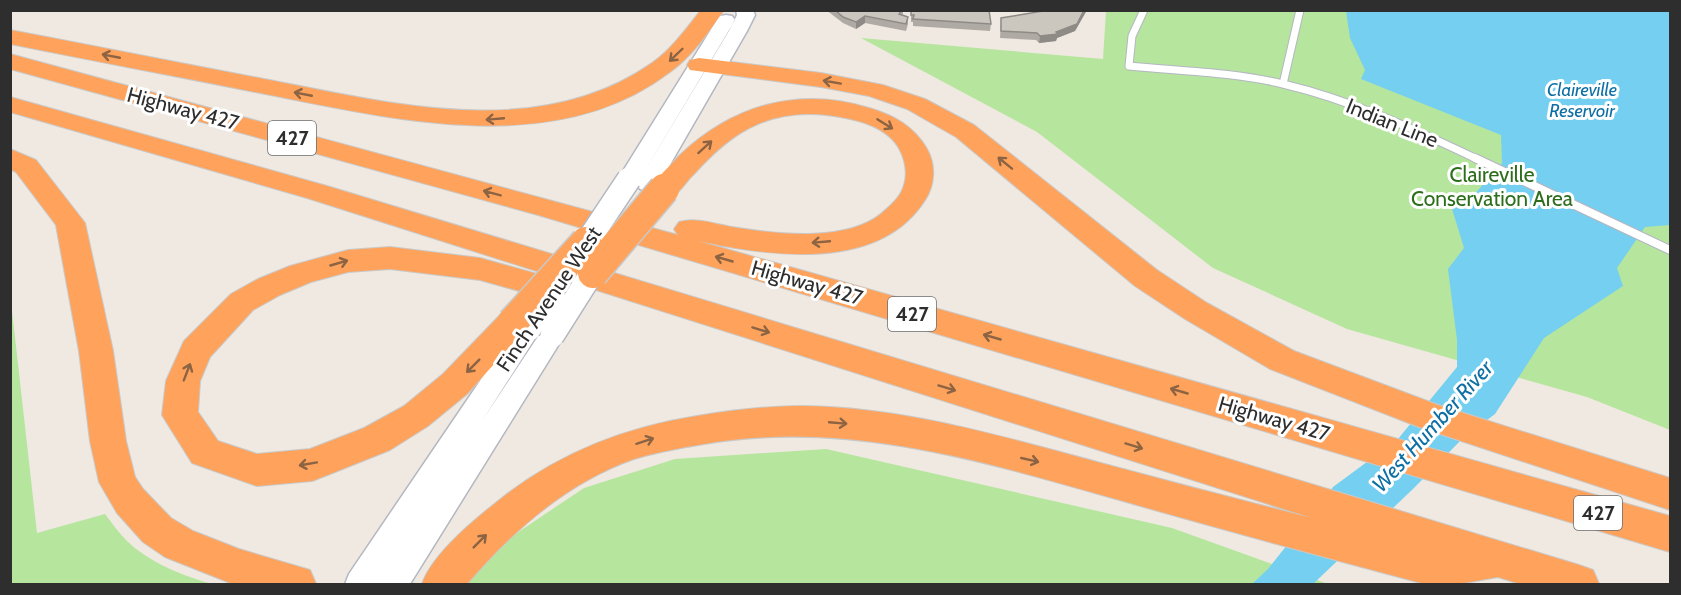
<svg xmlns="http://www.w3.org/2000/svg" width="1681" height="595" font-family="Cabin,sans-serif">
<style>
.green{fill:#b6e59e}
.water{fill:#75cff0}
.lines{fill:none;stroke-linecap:round;stroke-linejoin:round}
.lane-far1-casing{stroke:#b4b7c1;stroke-width:9}
.lane-casing{stroke:#b4b7c1;stroke-width:10}
.secondary-casing{stroke:#b4b7c1;stroke-width:3}
.highway-casing{stroke:#c9c9c9;stroke-width:2}
.lane-far1{stroke:#fff;stroke-width:7}
.lane{stroke:#fff;stroke-width:8}
.secondary{fill:#fff;fill-rule:evenodd}
.highway{fill:#ffa35c;fill-rule:evenodd}
.secondary-bridge-casing{stroke:#b4b7c1;stroke-width:26;stroke-linecap:butt}
.highway-bridge-casing{stroke:#c9c9c9;stroke-width:33;stroke-linecap:butt}
.secondary-bridge{stroke:#fff;stroke-width:23}
.highway-bridge{stroke:#ffa35c;stroke-width:30}
.wall{fill:#afaba4}
.shaded-wall{fill:#8e8b86}
.building{fill:#cbc7bf;stroke:#8e8b86;stroke-width:1.5}
.oneway{stroke:#8c6343}
.labels{text-anchor:middle;stroke-width:6;stroke-linejoin:round;paint-order:stroke}
.far-water-label{font-size:18px;font-style:italic;fill:#0d6fa3;stroke:#fff}
.shield{fill:#fff;stroke:#6d6d6d;stroke-width:1.5}
.shield-label{font-size:20px;font-weight:bold;fill:#2e2e2e}
.street-label{font-size:21px;fill:#2e2e2e;stroke:#fff}
.park-label{font-size:21px;fill:#2c6e1b;stroke:#fff}
.water-label{font-size:22px;font-style:italic;fill:#0d6fa3;stroke:#fff}
</style>
<rect width="100%" height="100%" fill="#efe9e1"/>
<path class="green" d="M1106,11H1670V430L1587,397L1347,329L1213,268L1037,132L861,38L1103,59Z
M10,293L37,533L105,514C112,523 118,532 126,540C148,562 183,576 212,584H11Z
M826,449L1172,528L1328,584H466L496,547L584,488L675,459Z"/>
<path class="water" d="M1346,11H1670V225L1645,227L1617,268L1623,286L1544,338L1495,414L1463,438L1414,488L1313,584H1252L1268,569L1333,487L1398,439L1457,367V340L1448,269L1464,248L1449,199L1472,197L1502,163L1501,135L1361,79L1365,70L1350,38Z"/>
<g class="lines">
<defs>
<path id="lane-far1" d="M1144,10L1132,36L1129,66C1180,71 1233,72 1283,84C1351,100 1416,130 1479,160
M1283,84L1300,10"/>
<path id="lane" d="M1475,158L1670,250"/>
<path id="secondary" d="M736,10H753L755,15L747,31L656,189L648,191L640,189L637,184L729,31L737,15Z
M726,15L732,16L735,20L640,179L636,184L629,186L622,184L618,179L717,20L720,16Z
M529,320L538,322L541,329L482,421L543,329L552,327L561,329L564,336L410,584H345L349,574L520,322Z"/>
<path id="highway" d="M701,10H724C709,32 692,56 670,72C555,160 394,119 265,94C180,77 95,61 10,44V30C95,46 180,63 264,79C390,103 537,143 652,63C671,50 686,29 701,10Z
M10,54L678,235L674,229L679,222C696,217 715,224 732,227C775,234 846,243 882,213C891,205 901,197 904,185C909,170 903,150 892,139C877,124 854,119 834,116C808,112 782,114 758,124C733,134 712,154 694,174C687,180 680,193 672,196C665,199 660,197 654,195L650,189C658,176 670,166 680,155C733,105 799,86 869,108C893,115 914,126 927,149C936,165 935,185 925,200C879,273 769,256 698,241L1670,516V552L538,215L10,69Z
M699,58L821,73L883,85L925,99L974,125L1157,270L1207,303L1294,351L1438,405L1670,478V510L1419,427L1270,369L1185,319L1135,286L956,137L907,109L869,96L821,87L690,70L687,65L690,60Z
M10,97L327,186L1579,565L1593,570L1599,584H1520L1498,577L1459,584H1425C1324,557 1223,530 1123,501C985,462 848,419 704,444C680,448 657,452 634,459C568,482 511,532 467,584H422C433,552 480,515 507,494C564,451 627,427 697,416C732,410 767,406 803,406C902,407 1001,436 1097,462C1168,481 1240,500 1312,518L307,198L10,112Z
M10,149L36,160L85,223L113,351L126,441L135,477L143,489L171,518L193,531L239,549L310,570L316,584H233L165,557L143,542L117,513L99,482L90,441L79,351L56,225L16,172L10,169Z
M390,247L480,258L580,286L585,294L580,302L569,305L480,280L390,269L348,272L311,282L280,295L253,310L210,357L200,381L198,412L218,441L257,454L310,449L364,428L404,406L443,374L501,314L512,311L523,314L528,323L523,332L467,394L428,426L390,450L325,476L312,481L257,486L192,463L162,415L166,381L184,341L231,294L258,279L290,266L348,250Z"/>
</defs>
<use href="#lane-far1" class="lane-far1-casing"/>
<use href="#lane" class="lane-casing"/>
<use href="#secondary" class="secondary-casing"/>
<use href="#highway" class="highway-casing"/>
<use href="#lane-far1" class="lane-far1"/>
<use href="#lane" class="lane"/>
<use href="#secondary" class="secondary"/>
<use href="#highway" class="highway"/>
<defs>
<path id="secondary-bridge" d="M577,257L629,179
M529,329L553,293
M552,336L602,257"/>
<path id="highway-bridge" d="M593,273L664,189
M512,323L586,242"/>
</defs>
<use href="#secondary-bridge" class="secondary-bridge-casing"/>
<use href="#highway-bridge" class="highway-bridge-casing"/>
<use href="#secondary-bridge" class="secondary-bridge"/>
<use href="#highway-bridge" class="highway-bridge"/>
</g>
<path class="wall" d="M826,10H903V15L908,17V24L906,31L865,23L856,29L843,23Z
M911,10L991,24L990,31L913,26V22H911Z
M1049,10H1086L1075,31L1057,38L1056,41L1039,43L1036,40L1000,38L1001,18Z"/>
<path class="shaded-wall" d="M1084,10H1086V12L1075,31L1057,38L1056,41L1039,43L1040,36L1056,32Z
M865,16V23L856,29V22Z"/>
<path class="building" d="M835,10H902L899,14L908,17L906,24L865,16L856,22L843,17Z
M911,10H989L991,24L913,19L914,15H911Z
M1049,10H1084L1077,24L1056,32L1058,34L1040,36L1037,33L1001,31V18Z"/>
<defs><path id="oneway-shaft" d="M-6 0H5M1.5-3L5.5 0L1.5 3" fill="none" stroke-width="1.6" stroke-linecap="round" stroke-linejoin="round" transform="scale(1.5)"/></defs>
<g class="oneway">
<use href="#oneway-shaft" transform="translate(676 55) rotate(136)"/>
<use href="#oneway-shaft" transform="translate(111 56) rotate(-169)"/>
<use href="#oneway-shaft" transform="translate(832 82) rotate(-170)"/>
<use href="#oneway-shaft" transform="translate(303 94) rotate(-169)"/>
<use href="#oneway-shaft" transform="translate(495 119) rotate(175)"/>
<use href="#oneway-shaft" transform="translate(885 124) rotate(32)"/>
<use href="#oneway-shaft" transform="translate(705 147) rotate(-42)"/>
<use href="#oneway-shaft" transform="translate(1005 163) rotate(-141)"/>
<use href="#oneway-shaft" transform="translate(492 193) rotate(-165)"/>
<use href="#oneway-shaft" transform="translate(821 242) rotate(175)"/>
<use href="#oneway-shaft" transform="translate(724 259) rotate(-164)"/>
<use href="#oneway-shaft" transform="translate(339 263) rotate(-16)"/>
<use href="#oneway-shaft" transform="translate(761 330) rotate(17)"/>
<use href="#oneway-shaft" transform="translate(992 337) rotate(-164)"/>
<use href="#oneway-shaft" transform="translate(473 366) rotate(135)"/>
<use href="#oneway-shaft" transform="translate(187 372) rotate(-69)"/>
<use href="#oneway-shaft" transform="translate(947 388) rotate(17)"/>
<use href="#oneway-shaft" transform="translate(1179 391) rotate(-164)"/>
<use href="#oneway-shaft" transform="translate(838 423) rotate(5)"/>
<use href="#oneway-shaft" transform="translate(645 441) rotate(-18)"/>
<use href="#oneway-shaft" transform="translate(1134 446) rotate(17)"/>
<use href="#oneway-shaft" transform="translate(1030 460) rotate(13)"/>
<use href="#oneway-shaft" transform="translate(308 464) rotate(170)"/>
<use href="#oneway-shaft" transform="translate(480 541) rotate(-45)"/>
</g>
<g class="labels">
<g class="far-water-label">
<text x="1582" y="96">Claireville<tspan x="1582" dy="21">Reservoir</tspan></text>
</g>
<g class="shield">
<rect x="268" y="121" width="48" height="34" rx="4.5"/>
<rect x="888" y="297" width="48" height="34" rx="4.5"/>
<rect x="1574" y="496" width="48" height="34" rx="4.5"/>
</g>
<g class="shield-label">
<text x="292" y="145">427</text>
<text x="912" y="321">427</text>
<text x="1598" y="520">427</text>
</g>
<g class="street-label">
<text transform="translate(183 109) rotate(15)" y="7">Highway 427</text>
<text transform="translate(1392 123) rotate(22)" y="7">Indian Line</text>
<text transform="translate(807 283) rotate(16)" y="7">Highway 427</text>
<text transform="translate(549 299) rotate(-56)" y="7">Finch Avenue West</text>
<text transform="translate(1274 419) rotate(16)" y="7">Highway 427</text>
</g>
<g class="park-label">
<text x="1492" y="182">Claireville<tspan x="1492" dy="24">Conservation Area</tspan></text>
</g>
<g class="water-label">
<text transform="translate(1432 426) rotate(-48)" y="8">West Humber River</text>
</g>
</g>
<rect width="1681" height="595" fill="none" stroke="#2e2e2e" stroke-width="24"/>
</svg>
